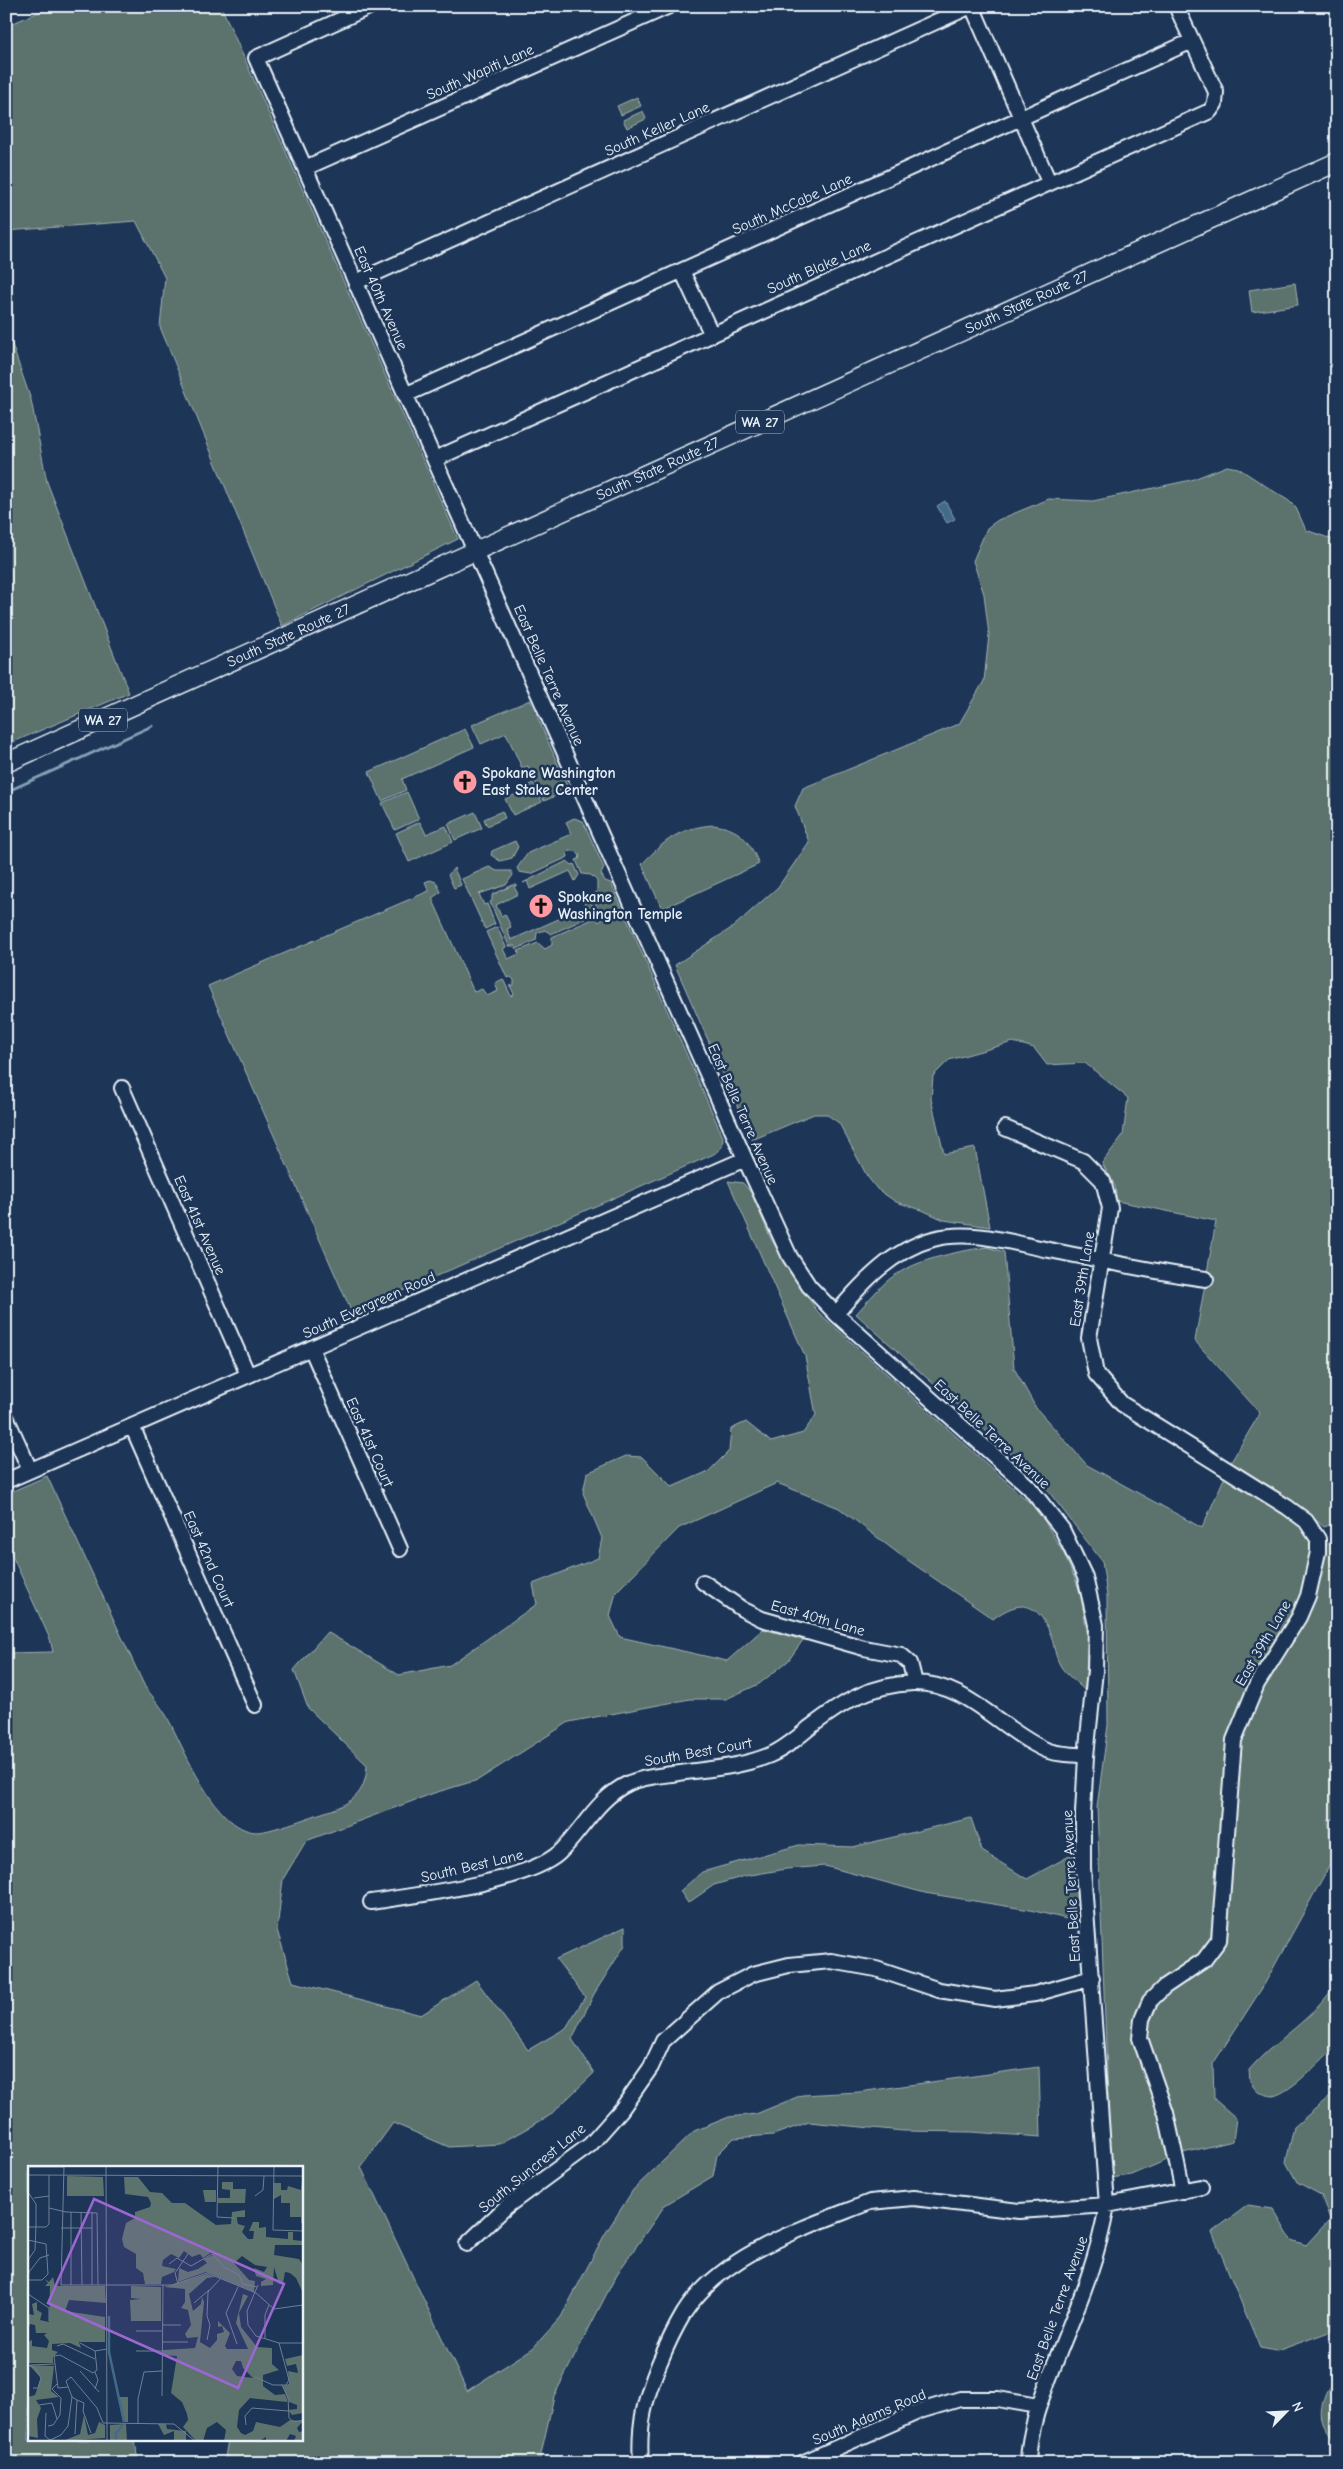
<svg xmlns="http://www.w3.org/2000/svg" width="1343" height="2469" font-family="'Comic Neue',sans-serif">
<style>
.green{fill:#5b726d;stroke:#a2b2b2}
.water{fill:#426a8a;stroke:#84a0b6}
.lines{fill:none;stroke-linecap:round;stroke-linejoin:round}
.stream{stroke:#84a0b6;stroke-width:3}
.minor-casing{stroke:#e8f1f8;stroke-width:18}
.major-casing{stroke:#e8f1f8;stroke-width:21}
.minor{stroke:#1d3557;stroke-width:14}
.major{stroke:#1d3557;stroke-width:18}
.labels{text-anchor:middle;stroke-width:5;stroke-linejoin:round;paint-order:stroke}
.shield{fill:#1d3557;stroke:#abb9c8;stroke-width:1}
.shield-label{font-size:14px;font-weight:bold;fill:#e8f1f8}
.street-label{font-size:15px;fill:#e8f1f8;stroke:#1d3557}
.poi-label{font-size:15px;font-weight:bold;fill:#e8f1f8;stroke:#1d3557;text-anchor:start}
.inset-river{fill:none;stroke:#426a8a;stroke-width:2.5}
.inset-road{fill:none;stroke:#6e8097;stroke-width:1}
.view{fill:#9c67d0;fill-opacity:0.15;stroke:#9c67d0;stroke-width:2.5}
.inset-edge{fill:none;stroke:#e8f1f8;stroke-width:2.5}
</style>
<rect width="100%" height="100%" fill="#1d3557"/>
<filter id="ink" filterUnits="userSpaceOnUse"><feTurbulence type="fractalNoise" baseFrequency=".02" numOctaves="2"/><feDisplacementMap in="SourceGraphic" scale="10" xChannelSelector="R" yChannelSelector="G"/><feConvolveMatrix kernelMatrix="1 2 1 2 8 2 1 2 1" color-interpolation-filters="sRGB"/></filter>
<g filter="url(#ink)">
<path class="green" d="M53,6H221L458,539L282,626L160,327L165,278L136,221L6,231V26Z
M637,97L641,106L621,115L617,106Z
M643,111L646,119L627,128L623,120Z
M1295,283L1298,305L1252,312L1249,290Z
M6,320L8,333L31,400L47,482L129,693L6,745Z
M1227,466L1238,468L1289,501L1296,508L1306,530L1337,541V1532L1333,1524L1324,1527L1301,1507L1231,1462L1260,1413L1195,1341L1216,1221L1117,1201L1115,1186L1102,1163L1123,1135L1128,1098L1085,1063L1047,1065L1034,1048L1013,1042L949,1060L933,1076L931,1099L944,1154L975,1148L990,1227L944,1220L922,1210L896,1202L877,1189L867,1176L839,1123L826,1114H814L752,1140L675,965L733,927L778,887L809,842L795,806L803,788L959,724L984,681L989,635L984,594L973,561L987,528L998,520L1049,499L1093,501L1191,480Z
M530,700L569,790L544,801L528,766L522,768L506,733L481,744L472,725Z
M465,729L474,747L402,779L406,790L382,801L369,772Z
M533,783L542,802L513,815L505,799L530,788L529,785Z
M407,792L419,819L395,830L382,803Z
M502,811L505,818L487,826L484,819Z
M475,812L482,828L455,840L448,824Z
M574,818L583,821L604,868L601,874L605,881L611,883L723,1137L722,1147L714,1154L352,1313L208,986L429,891L425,882L430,880L436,882L441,892L432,898L474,992L482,989L487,996L498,991L495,983L503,979L511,996L514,994L510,986L514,985V980L511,977L507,978L486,932L497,927L506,947L503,949L508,959L519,954L518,951L538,943L545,949L552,945V937L595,918L599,922L605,917L602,908L598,910L592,896L597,890V881L591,875L582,874L576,860L579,859L580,856L576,851H569L567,853L568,857L531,874L519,872L517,868L528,853L571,834L566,822Z
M420,822L426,834L446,826L453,842L409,862L396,833Z
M713,825C740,828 749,840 759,864L662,909L642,864C665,840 679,828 713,825Z
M515,841L518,847L512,858L500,861L491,855L492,851Z
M567,861L572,865L574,864L579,875L575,881L570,871L530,889L527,881L523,883Z
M489,867L497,871H511L513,875L506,885L479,894L484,905L487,904L495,924L485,929L462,879Z
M454,868L461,885L454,888L448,875Z
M513,885H517L514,887L518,894L496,905L501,916L505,914L511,927L507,929L511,940L586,907L582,898H589L594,908L590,913L591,916L551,934L545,930L537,933L536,940L517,949L515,946H509L490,902L492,901V895Z
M728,1181L743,1183L752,1194L770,1237L792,1275L818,1312L1038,1510L1064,1554L1080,1591L1088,1637L1085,1691C1077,1682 1063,1673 1059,1663C1054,1653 1054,1642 1050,1633C1037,1601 1019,1599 993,1619L899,1554L839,1508L777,1483L679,1528L616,1592L610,1616L620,1637L727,1661L763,1629L803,1640L788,1661L759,1684L726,1699H690L569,1722L478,1780L434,1793L306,1841L283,1879L277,1930L293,1982L421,2015L476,1980L528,2050L566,2028L585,1997L556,1959L625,1927V1945L594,1994L572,2039L594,2073L549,2116L499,2144L449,2147L393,2123L361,2167L467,2391L533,2348L561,2317L605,2234L633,2190L694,2131L729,2117L756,2114L802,2095L859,2092L1039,2067L1041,2137L971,2132L903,2131L809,2122L773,2135L734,2138L717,2155L713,2176L665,2205L617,2274L554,2396L539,2463H224L228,2440H301V2168H29V2440H135L138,2463H6V1653L53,1652L50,1639L6,1542V1494L47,1476L145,1687C152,1696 160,1705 166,1715C184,1747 214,1830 256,1832C270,1832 307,1818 322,1813C350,1805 366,1795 367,1765L308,1708L294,1670L327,1632L399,1675L450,1665L537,1604L533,1584L598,1558L602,1538L583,1493L587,1473L626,1456L642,1457L672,1487L709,1471L729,1451L731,1429L746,1422L771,1442L803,1433L816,1415L805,1356Z
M987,1247L1004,1252L1014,1368L1036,1408L1087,1465L1202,1528L1226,1474L1301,1523L1323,1552L1327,1544L1337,1537V1818L1328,1820L1332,1861L1264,1985L1213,2064L1214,2099L1236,2118L1233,2141L1183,2153L1132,2175L1111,2178L1097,1807L1108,1725L1107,1596L1102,1561L1039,1479L856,1314C866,1303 875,1292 886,1282C911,1260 955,1252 987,1247Z
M971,1818L982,1851L1027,1879L1075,1853L1079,1922L1030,1910L925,1893L825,1866L786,1869L745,1876L714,1885L688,1903L680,1891L702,1872L799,1845L853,1847Z
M1337,1981V2045C1323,2058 1291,2093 1273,2096C1269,2096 1262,2093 1258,2092L1250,2081L1249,2070C1276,2038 1316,2019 1337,1981Z
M1337,2090V2329L1277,2351L1260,2348L1212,2232L1248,2205L1273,2209L1291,2240L1306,2245L1330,2219L1321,2195L1297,2182L1286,2162L1294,2127Z
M1337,2381V2442C1322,2428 1317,2416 1325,2396C1327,2390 1331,2384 1337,2381Z"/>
<path class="water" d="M945,501L955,519L947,523L937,506Z"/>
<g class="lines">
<path class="stream" d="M6,792L152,726"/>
<defs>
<path id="minor" d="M371,6L256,58L745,1159L790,1257L809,1286L836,1314L1029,1487L1062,1529L1085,1577L1096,1625L1095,1671L1086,1756L1083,1813V1868L1107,2205C1098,2258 1080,2301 1060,2350C1046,2387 1029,2423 1028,2463
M972,6L1049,182
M305,168L669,6
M682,271L711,333
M356,282L971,6
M405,395L1192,41
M435,459L1210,111L1215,104L1216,92L1176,6
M122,1088L248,1375
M1005,1128L1083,1161L1103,1181L1110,1208L1089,1338L1096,1374L1122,1404L1287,1507L1306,1521L1318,1539V1552L1308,1596L1299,1617L1257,1684L1234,1740L1219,1940L1204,1960L1164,1987L1150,2001L1142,2019L1140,2038L1166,2113L1183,2191
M836,1314C862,1283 892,1250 933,1239C971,1229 1013,1243 1049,1250C1102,1260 1153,1272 1206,1279
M311,1348L400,1549
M6,1417L30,1470
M132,1426L255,1705
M6,1481L745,1159
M703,1582L742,1609L762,1619L864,1648L901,1655L910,1663L915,1683
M371,1902C416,1895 527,1882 559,1853C583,1830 597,1798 629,1783C643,1777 657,1776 672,1774C704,1769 739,1768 770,1755C784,1749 797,1738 809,1728C843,1702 869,1685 913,1683C967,1682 1000,1730 1046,1750C1057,1755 1074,1754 1086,1756
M467,2244L507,2206L590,2145L621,2110L651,2067L663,2041L718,1992L753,1974L789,1965L831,1961L876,1969L939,1990L995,1999L1035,1994L1092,1978
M641,2463C638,2425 645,2398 659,2364C666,2347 675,2328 684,2313C722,2253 807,2227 870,2202L914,2198L1019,2211L1107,2205L1201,2187
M802,2463L920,2411L960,2399H998L1038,2406"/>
<g id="major">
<path id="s1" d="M6,763L1337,162"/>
</g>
</defs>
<use href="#minor" class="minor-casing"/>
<use href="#major" class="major-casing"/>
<use href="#minor" class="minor"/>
<use href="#major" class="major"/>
</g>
</g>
<defs>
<symbol id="church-disc" viewBox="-11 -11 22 22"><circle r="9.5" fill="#ff9aa2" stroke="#1d3557"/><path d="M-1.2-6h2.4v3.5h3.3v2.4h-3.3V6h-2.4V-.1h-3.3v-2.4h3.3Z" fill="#111"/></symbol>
</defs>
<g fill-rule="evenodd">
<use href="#church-disc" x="451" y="768" width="28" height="28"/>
<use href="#church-disc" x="527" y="892" width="28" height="28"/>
</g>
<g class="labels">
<g class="shield">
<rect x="736" y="410.5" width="48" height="23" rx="4"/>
<rect x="79" y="708.5" width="48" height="23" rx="4"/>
</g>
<g class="shield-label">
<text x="760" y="427">WA 27</text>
<text x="103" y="725">WA 27</text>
</g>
<g class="street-label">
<text transform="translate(480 72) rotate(-24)" y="5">South Wapiti Lane</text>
<text transform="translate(657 129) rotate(-24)" y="5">South Keller Lane</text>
<text transform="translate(792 204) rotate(-24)" y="5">South McCabe Lane</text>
<text transform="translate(819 267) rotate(-24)" y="5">South Blake Lane</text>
<text transform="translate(381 298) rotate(66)" y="5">East 40th Avenue</text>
<text dy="5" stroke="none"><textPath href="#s1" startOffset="1120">South State Route 27</textPath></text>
<text dy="5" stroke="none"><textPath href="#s1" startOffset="715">South State Route 27</textPath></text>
<text dy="5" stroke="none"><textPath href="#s1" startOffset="310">South State Route 27</textPath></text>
<text transform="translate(549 675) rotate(66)" y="5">East Belle Terre Avenue</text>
<text transform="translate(743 1114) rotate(66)" y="5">East Belle Terre Avenue</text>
<text transform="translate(200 1225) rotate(66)" y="5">East 41st Avenue</text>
<text transform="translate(1082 1279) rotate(-81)" y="5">East 39th Lane</text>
<text transform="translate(369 1305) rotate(-24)" y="5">South Evergreen Road</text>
<text transform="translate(992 1434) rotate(43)" y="5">East Belle Terre Avenue</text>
<text transform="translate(370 1442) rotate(66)" y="5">East 41st Court</text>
<text transform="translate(209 1559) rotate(66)" y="5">East 42nd Court</text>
<text transform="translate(818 1618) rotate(16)" y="5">East 40th Lane</text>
<text transform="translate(1263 1643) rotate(-60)" y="5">East 39th Lane</text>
<text transform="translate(698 1752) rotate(-10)" y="5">South Best Court</text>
<text transform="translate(472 1866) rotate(-13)" y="5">South Best Lane</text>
<text transform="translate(1071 1886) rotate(-93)" y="5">East Belle Terre Avenue</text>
<text transform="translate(532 2168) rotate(-39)" y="5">South Suncrest Lane</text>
<text transform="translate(1057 2308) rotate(-70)" y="5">East Belle Terre Avenue</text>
<text transform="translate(869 2417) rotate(-23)" y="5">South Adams Road</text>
</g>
<g class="poi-label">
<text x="482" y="778">Spokane Washington<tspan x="482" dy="17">East Stake Center</tspan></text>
<text x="558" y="902">Spokane<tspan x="558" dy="17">Washington Temple</tspan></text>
</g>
</g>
<g transform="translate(28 2166)">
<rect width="275" height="275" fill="#1d3557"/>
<path d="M39,10L75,11L76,30H39ZM96,11H110L122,26L134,27L144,37H157L188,59L203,58L204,46L217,44V51H209V54L210,58L217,60L214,66L220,73H225L226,65H221L225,56H231V62L238,61V71L260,73V66H265V74L275,75V79H247L246,89L271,93L275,99V127L268,112L262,107L257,106L255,117L251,118L246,101L245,119L233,120V116L238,113L228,110L226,102L236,106L239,101L227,99L214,90L206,97L221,114L227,115L226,126L178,106L150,116L151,102L160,106L170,103L179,97L175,93L185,89L184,86L175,92L172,88L164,91L156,85L151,92L143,88L135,94L134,100L148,103L146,106L134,111L133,118H117L115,107L108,102V88L96,81L94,73L98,57L107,52V46L122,41L123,37L120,31L97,28ZM274,14L275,57H273V51H262V37H253V29L246,33V17H253V24H259L260,20L273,24ZM194,16H205V23H218L217,37H190V32H202V24L194,23ZM175,24H188V36H177ZM179,108L187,111L179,112L161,128L165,145L173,138L174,131L176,136L172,176L182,182L189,174V168L196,166L194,160L190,161V155L202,167L197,180L199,183H220L208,157L215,128L220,130L211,147L213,161L229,181L244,182V198L251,204L235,209V220L247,229L257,228L259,233V236L222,232L211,244L209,261L213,267L217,269L225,265L228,256L252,261L262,254L275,255L269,262L271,266L275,265V275H266L268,270L262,268L258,275H238V271L231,275H196L198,264L189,256L179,262L175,275H168L155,261L160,254L159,248L154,236L143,227L149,190L135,189V184L167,182L170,171L159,172L157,168L163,159L160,144L153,142L157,136V123L136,121ZM208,195H213L215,202L225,212L209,210L204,203ZM25,111L27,120H77L78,137L41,134L37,145L77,151V176H51L53,182L42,177L24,178V184L30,186L25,191V197H0V176L4,174V180L19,182L21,175L16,169L19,167H8L7,159L2,158L0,164V148L6,149L4,138L9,136V144L14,147L12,154L21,156L22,120H17L20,117L17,113L21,116ZM103,120L133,121V155H103L102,134L113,133L103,132ZM275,189V247L264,249L260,244L269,243V239L261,236L255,220L261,218L260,205L270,207L268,198L259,200L257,193ZM1,199L26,200L23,225L31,231L8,234L13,242L9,253L10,272L0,270V231L7,229L13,212ZM90,231H100V256H96ZM56,249L60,269L67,267L71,256L77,259V272L35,275L52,268ZM98,258L99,275H82V259ZM130,258H138L139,263L158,265V274L146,275V265L136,269Z" fill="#5b726d" fill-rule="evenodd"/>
<path class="inset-river" d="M81,150V186L96,256M88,275V267L95,259"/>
<path class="inset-road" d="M36,0L33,119H144L179,107L228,127L246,143L275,139M78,0L79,275M190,0L189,51L206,52M246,0L245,64L275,65M0,1H36M0,9L275,10M0,26L8,38V60L7,84L0,94M227,30L235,24L236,10M6,32L21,30M21,42L38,46L69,47L70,119M43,46V119M53,46L54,119M64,46V119M0,61H18L21,58V9M33,62H64M0,79V74L18,78M141,98L149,92L163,100L184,88L196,101L211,109L215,118L229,121M0,114H14L20,108L18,78M0,114L1,106L12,92L21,89M150,118L147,107L160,88M0,128L21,142V155M166,137L181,124M134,159H153M108,165H134M237,173V149L241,139M179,174L182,159L179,150L180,126L192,113M134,176H160M52,177L67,185M251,177H275M209,178L198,147L210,121M29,180L35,178L67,193M108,185H134M0,199L7,202L13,212L10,222H5M2,199L26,198M52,205L71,226M67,206L70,214L67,223M227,211L245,219H258L261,214L251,177L228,170L220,159L219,145L230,119M254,219L260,232L261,252L266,256L275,254M40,221L30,222L26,190L32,189L65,207L69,204L67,185L79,183M134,230L135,119M44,231L49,234L47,268M49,234L56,237L55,245L63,267M11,239L24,237L29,253M18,247L17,270L22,274L33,269L40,260L44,231L38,215L43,211L69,242L75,257L146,258L167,275M110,257V233L116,206L134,205M218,259L217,250L224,242L260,245M20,260L25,259L32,249L33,232L24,223L29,218"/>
<path class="view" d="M66,33L256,118L210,222L20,137Z"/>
<rect width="275" height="275" class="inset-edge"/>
</g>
<rect width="1343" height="2469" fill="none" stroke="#1d3557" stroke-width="25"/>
<rect x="12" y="12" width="1318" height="2444" fill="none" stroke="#e8f1f8" stroke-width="2" filter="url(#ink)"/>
<g transform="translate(1286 2412) rotate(66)" stroke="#1d3557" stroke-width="4" paint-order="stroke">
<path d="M0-4L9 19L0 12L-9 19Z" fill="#e8f1f8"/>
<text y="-8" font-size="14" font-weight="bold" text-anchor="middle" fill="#e8f1f8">N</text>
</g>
</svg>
